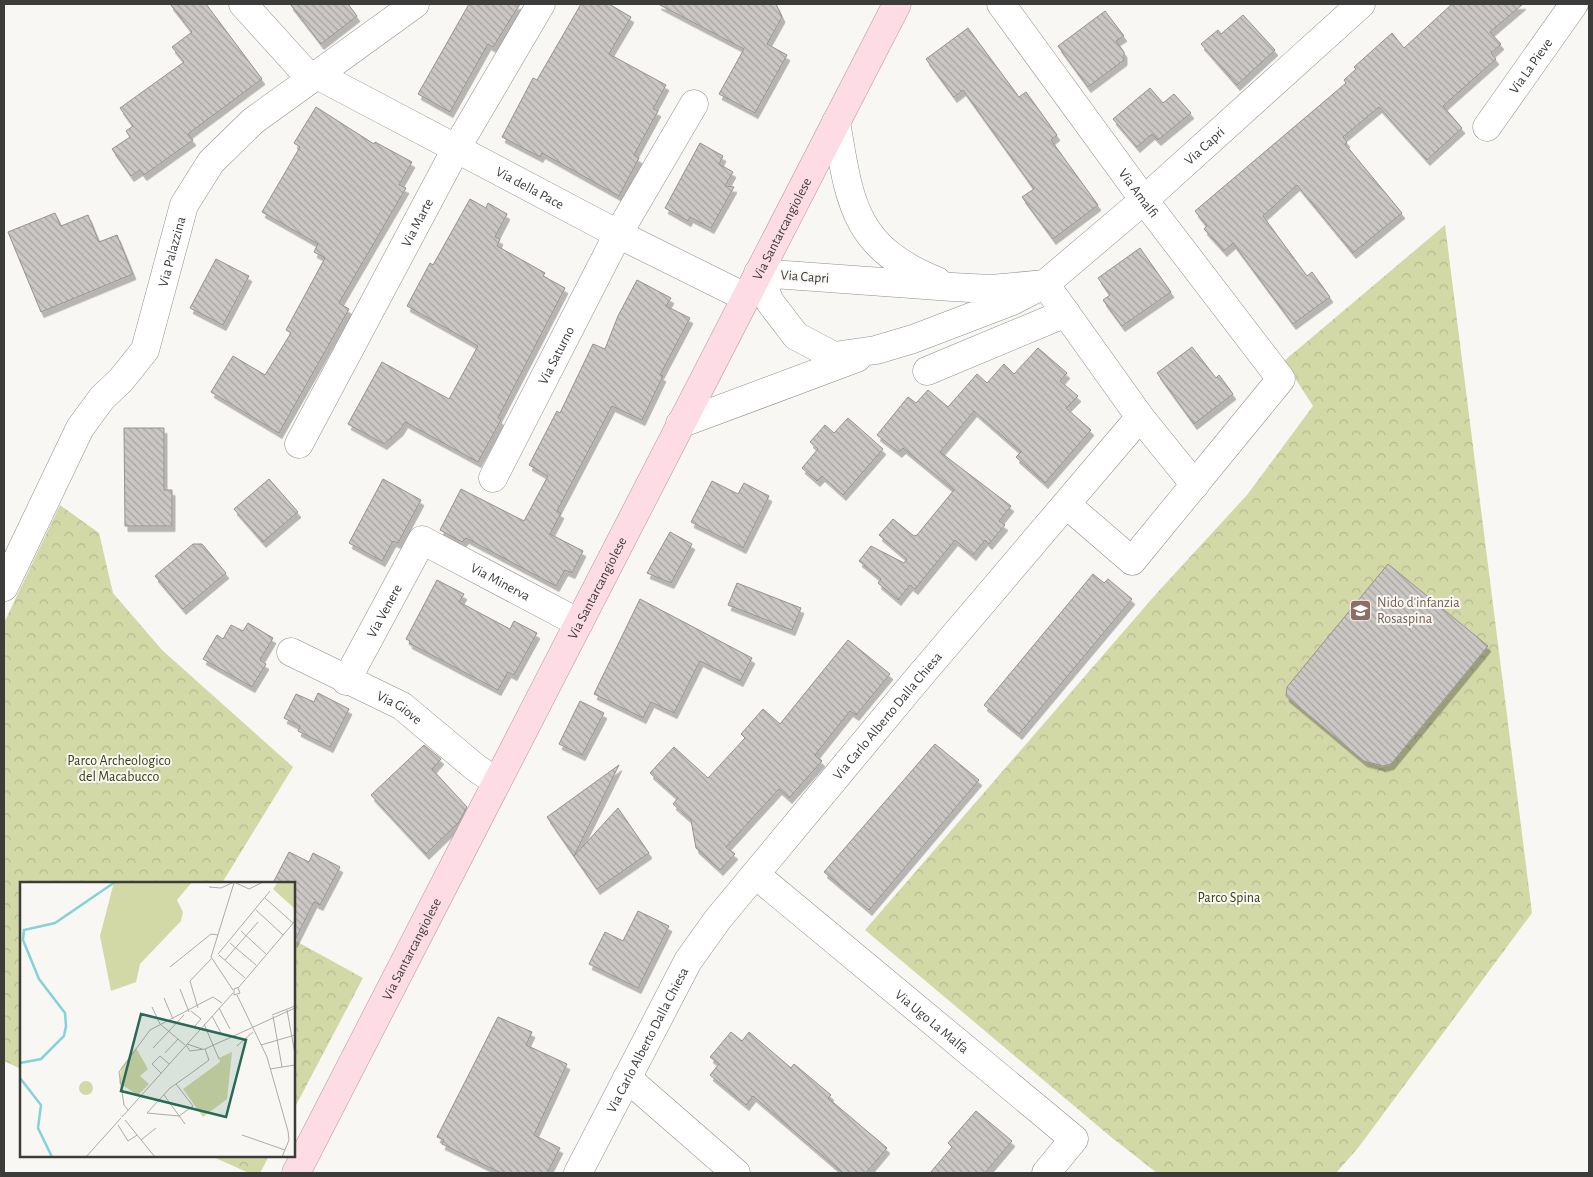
<svg xmlns="http://www.w3.org/2000/svg" width="1593" height="1177" font-family="'Alegreya Sans',sans-serif">
<style>
.park{fill:url(#park-crowns)}
.building{fill:url(#building-back-hatch);stroke:#969291;filter:url(#shadow)}
.lines{fill:none;stroke-linecap:round;stroke-linejoin:round}
.minor-casing{stroke:#908e8b;stroke-width:29}
.major-casing{stroke:#b8959d;stroke-width:29}
.minor{stroke:#fff;stroke-width:28}
.major{stroke:#fddce5;stroke-width:28}
.labels{text-anchor:middle;stroke-width:4;stroke-linejoin:round;paint-order:stroke}
.street-label{font-size:14px;fill:#3c3c3a;stroke:#f8f7f3}
.education-label{font-size:14px;fill:#785e54;stroke:#f8f7f3;text-anchor:start}
.park-label{font-size:14px;fill:#3b3e12;stroke:#f8f7f3}
.inset-river{fill:none;stroke:#85d2d9;stroke-width:2.5}
.inset-road{fill:none;stroke:#adaca9;stroke-width:1}
.view{fill:#286957;fill-opacity:0.15;stroke:#286957;stroke-width:2.5}
.inset-edge{fill:none;stroke:#3c3c3a;stroke-width:2.5}
</style>
<defs>
<pattern id="park-crowns" width="20" height="18" patternUnits="userSpaceOnUse" patternTransform="scale(1.25)"><rect width="20" height="18" fill="#d3d8a7"/><path d="M2 6a3 3 0 1 1 6 0M12 15a3 3 0 1 1 6 0" fill="none" stroke="#b6ba90"/></pattern>
<pattern id="building-back-hatch" width="6" height="6" patternUnits="userSpaceOnUse" patternTransform="scale(1.25)"><rect width="6" height="6" fill="#cbc7c5"/><path d="M-1 5l2 2M0 0l6 6M5-1l2 2" fill="none" stroke="#a6a3a1"/></pattern>
<filter id="shadow"><feDropShadow dx="3" dy="5.5" stdDeviation="0" flood-color="#0004"/></filter>
</defs>
<rect width="100%" height="100%" fill="#f8f7f3"/>
<path class="park" d="M1445,225L1532,913L1358,1148L1336,1173H1157L1111,1137L865,930L1156,594L1247,495L1313,406L1284,361Z
M60,505L99,533L113,593L162,650L293,767L222,883H21V1069L4,1061V623Z
M294,940L363,978L294,1109Z
M211,1156H269L260,1173H249Z"/>
<path class="building" d="M170,4H206L262,79L188,134L193,140L144,175L140,170L131,176L112,149L130,137L126,131L133,126L120,108L184,62L172,47L192,32Z
M290,4H348L357,16L321,44Z
M469,4H520L493,47L488,44L450,112L418,94Z
M581,4H609L631,17L609,54L666,85L653,109L658,111L634,155L639,158L619,196L542,153L540,157L502,137L533,78L537,80Z
M658,4H776L782,17L767,44L787,55L755,113L719,94L744,49Z
M1452,4H1523L1490,32L1501,44L1491,53L1496,59L1443,106L1462,128L1427,160L1379,107L1343,137L1347,142L1345,144L1402,213L1353,253L1297,185L1263,216L1307,276L1312,272L1330,297L1293,324L1233,243L1224,251L1204,229L1207,226L1195,211L1346,83L1344,80L1356,69L1354,67L1392,33L1404,48Z
M1105,11L1124,36L1116,41L1124,52V60L1088,87L1058,46Z
M1243,15L1275,50L1237,85L1201,44L1218,30L1221,34Z
M968,28L1019,97L1026,92L1057,135L1051,140L1098,205L1053,239L1022,197L1034,189L963,90L954,97L926,59Z
M1150,88L1163,103L1174,94L1191,113L1158,140L1152,134L1137,147L1113,119Z
M316,107L374,144L375,142L412,162L399,185L406,188L339,303L349,309L279,433L211,392L233,356L265,375L291,333L286,330L325,258L314,252L318,244L262,212L300,147L294,143Z
M700,143L723,156L719,164L733,172L725,186L734,187L711,228L690,217L688,221L665,208Z
M470,199L486,208L488,203L507,214L495,237L500,239L497,246L545,273L543,276L565,288L498,418L501,420L478,462L405,422L400,430L384,444L348,424L382,362L449,399L478,346L407,306L430,263L433,265Z
M55,213L61,226L88,215L99,242L117,235L133,274L41,312L8,232Z
M1140,248L1171,292L1122,326L1103,300L1110,295L1098,278Z
M216,259L249,276L223,325L190,308Z
M637,280L671,298L666,306L690,318L660,375L663,376L642,420L612,406L557,511L561,513L550,534L583,551L572,573L565,570L556,586L466,538L462,542L440,530L461,489L524,521L548,476L529,465L557,411L560,413L593,344L605,349L618,316Z
M1192,347L1216,378L1219,375L1233,394L1194,424L1157,373Z
M1038,348L1067,373L1060,381L1078,396L1066,408L1091,430L1045,483L1016,457L1021,452L974,411L940,452L1011,506L999,521L1005,525L989,544L985,540L973,555L955,540L915,589L910,585L898,600L878,583L881,579L859,561L871,546L904,563L907,559L879,535L893,519L914,536L917,535L954,490L903,448L899,452L877,435L908,397L916,403L928,390L948,407L977,374L987,383L1004,364L1014,374Z
M848,418L883,449L843,495L822,476L817,481L802,468L818,449L810,442L825,425L834,433Z
M124,428H164V490H172V526H125Z
M269,479L298,512L263,542L234,509Z
M383,479L421,500L398,543L393,541L382,561L349,543Z
M712,481L738,494L744,483L769,496L743,548L691,522Z
M670,532L692,544L671,583L647,573Z
M193,544H202L226,573L183,609L155,576Z
M1388,564L1488,646L1391,764L1383,766L1364,761L1286,696L1287,687Z
M1093,574L1104,583L1108,579L1132,599L1019,734L984,705Z
M437,580L464,594L459,602L510,629L514,621L537,633L514,675L508,672L498,690L409,643L410,641L406,639Z
M737,583L801,608L792,630L728,605Z
M640,599L752,658L740,681L700,661L674,713L651,702L643,718L594,694Z
M248,623L273,638L260,660L266,664L252,687L203,659L217,635L223,639L231,625L243,631Z
M848,640L890,674L856,715L850,711L815,755L822,761L789,798L779,789L726,847L735,854L720,870L696,848L691,820L673,804L678,798L650,773L674,747L708,778L745,738L741,734L763,709L780,724Z
M318,693L349,709L330,747L298,731L300,726L284,718L296,694L314,702Z
M580,701L604,713L582,755L559,744Z
M935,744L979,780L869,910L824,872Z
M424,745L441,759L432,769L467,807L459,822L426,854L371,795Z
M619,765L574,856L547,817Z
M618,808L649,853L597,889L574,856Z
M289,852L309,862L313,853L340,867L320,905L314,902L294,942V883H273Z
M638,911L669,926L638,988L589,964L605,932L623,941Z
M498,1017L532,1032L526,1045L567,1064L534,1135L560,1148L547,1173H501L442,1144L444,1140L437,1137Z
M731,1032L742,1041L749,1032L791,1068L794,1064L831,1095L828,1098L887,1148L866,1173H843L753,1096L746,1105L710,1075L719,1064L710,1057Z
M976,1111L1012,1141L985,1173H930L952,1147L948,1143Z"/>
<g class="lines">
<defs>
<g id="minor">
<path d="M243,4L311,79"/>
<path id="s1" d="M1001,4L1144,200L1281,379L1132,561L1067,505"/>
<path id="s2" d="M317,75L618,234L745,297"/>
<path d="M836,122C850,203 853,247 937,281"/>
<path id="s3" d="M1487,127L1574,4"/>
<path id="s4" d="M1045,284L991,289L952,287L758,273L770,302L796,336L834,356L876,350L913,339L1010,302L1045,284L1144,200L1361,4"/>
<path d="M927,371L1066,313"/>
<path d="M1140,417L1195,485"/>
<path d="M680,424L857,358"/>
<path id="s5" d="M299,444L457,147L541,4"/>
<path id="s6" d="M493,478L618,234L694,104"/>
<path id="s7" d="M4,587L80,428L102,398L121,380L145,350L184,205L211,162L253,121L415,4"/>
<path id="s8" d="M291,652L402,706L476,768L497,782"/>
<path id="s9" d="M346,681L422,540L579,623"/>
<path id="s10" d="M756,875L1074,1139L1046,1173"/>
<path d="M627,1078L736,1173"/>
<path id="s11" d="M578,1173L688,961L718,919L914,683L1140,417L1045,284"/>
</g>
<g id="major">
<path id="s12" d="M296,1173L897,4"/>
</g>
</defs>
<use href="#minor" class="minor-casing"/>
<use href="#major" class="major-casing"/>
<use href="#minor" class="minor"/>
<use href="#major" class="major"/>
</g>
<defs>
<symbol id="school-square" viewBox="-11 -11 22 22"><rect x="-9" y="-9" width="18" height="18" rx="4" fill="#8d6e63" stroke="#f8f7f3"/><path d="M0-5L7-2L0 1L-7-2ZM-4 1L0 2.5L4 1V4Q0 6-4 4Z" fill="#fff"/></symbol>
</defs>
<g fill-rule="evenodd">
<use href="#school-square" x="1348" y="598" width="25" height="25"/>
</g>
<g class="labels">
<g class="street-label">
<text dy="5" stroke="none"><textPath href="#s3" startOffset="75">Via La Pieve</textPath></text>
<text dy="5" stroke="none"><textPath href="#s4" startOffset="840">Via Capri</textPath></text>
<text dy="5" stroke="none"><textPath href="#s2" startOffset="241">Via della Pace</textPath></text>
<text dy="5" stroke="none"><textPath href="#s1" startOffset="234">Via Amalfi</textPath></text>
<text dy="5" stroke="none"><textPath href="#s5" startOffset="251">Via Marte</textPath></text>
<text dy="5" stroke="none"><textPath href="#s12" startOffset="1062">Via Santarcangiolese</textPath></text>
<text dy="5" stroke="none"><textPath href="#s7" startOffset="380">Via Palazzina</textPath></text>
<text transform="translate(805 276) rotate(4)" y="5">Via Capri</text>
<text dy="5" stroke="none"><textPath href="#s6" startOffset="138">Via Saturno</textPath></text>
<text dy="5" stroke="none"><textPath href="#s9" startOffset="249">Via Minerva</textPath></text>
<text dy="5" stroke="none"><textPath href="#s12" startOffset="658">Via Santarcangiolese</textPath></text>
<text dy="5" stroke="none"><textPath href="#s9" startOffset="80">Via Venere</textPath></text>
<text dy="5" stroke="none"><textPath href="#s8" startOffset="122">Via Giove</textPath></text>
<text dy="5" stroke="none"><textPath href="#s11" startOffset="555">Via Carlo Alberto Dalla Chiesa</textPath></text>
<text dy="5" stroke="none"><textPath href="#s12" startOffset="252">Via Santarcangiolese</textPath></text>
<text dy="5" stroke="none"><textPath href="#s10" startOffset="229">Via Ugo La Malfa</textPath></text>
<text dy="5" stroke="none"><textPath href="#s11" startOffset="150">Via Carlo Alberto Dalla Chiesa</textPath></text>
</g>
<g class="education-label">
<text x="1377" y="607">Nido d'infanzia<tspan x="1377" dy="16">Rosaspina</tspan></text>
</g>
<g class="park-label">
<text x="119" y="765">Parco Archeologico<tspan x="119" dy="16">del Macabucco</tspan></text>
<text x="1229" y="902">Parco Spina</text>
</g>
</g>
<g transform="translate(20 882)">
<rect width="275" height="275" fill="#f8f7f3"/>
<path d="M59 206a7 7 0 1 1 14 0a7 7 0 1 1-14 0Z" fill="#d3d8a7"/>
<path d="M94,0H172L157,18L163,30L161,39L120,82L116,100L91,109L80,54ZM258,0H275V27L253,7ZM116,166L128,187L120,194L129,202L118,213L99,201L101,186ZM212,170L207,217L183,235L163,207L200,180L199,176Z" fill="#d3d8a7"/>
<path class="inset-river" d="M0,181L21,177L44,154L46,144L45,131L19,97L3,58L4,48L35,41L95,0M0,196L21,223L18,246L32,275"/>
<path class="inset-road" d="M216,1L229,7L243,0M189,5L201,6L214,0M245,16L273,41M236,28L263,53M221,49L246,72M210,61L236,83M198,72L250,9M199,73L225,96M205,78L238,40M150,85L191,52L198,53M218,106L220,111L214,113V107L219,105L275,39M160,107L169,130M213,108L191,75L214,1M217,113L247,175L268,249L269,258L262,275M144,116L153,137M132,125L140,142M178,126L170,99L191,77M199,126L210,147M267,128L275,172M171,129L181,137L174,145M252,133L275,124M192,134L201,151M253,134L262,185M140,142L165,163M184,142L199,177M167,162L182,167M166,163L170,169L185,167L275,126M241,163L275,153M217,164L233,150M133,166L164,133M145,171L158,157M250,187L275,183M141,191L132,182L140,174L149,182M156,202L173,224L159,234L127,231L150,206L153,204L170,192L189,178L185,167M144,213L165,242M108,228L104,223L99,190L130,148L193,115L202,121M102,235L213,111M105,238L135,275M98,243L108,259L117,253M222,253L265,268M121,258L136,246M66,275L101,236"/>
<path class="view" d="M121,132L226,158L206,235L101,209Z"/>
<rect width="275" height="275" class="inset-edge"/>
</g>
<rect width="1593" height="1177" fill="none" stroke="#3c3c3a" stroke-width="10"/>
</svg>
